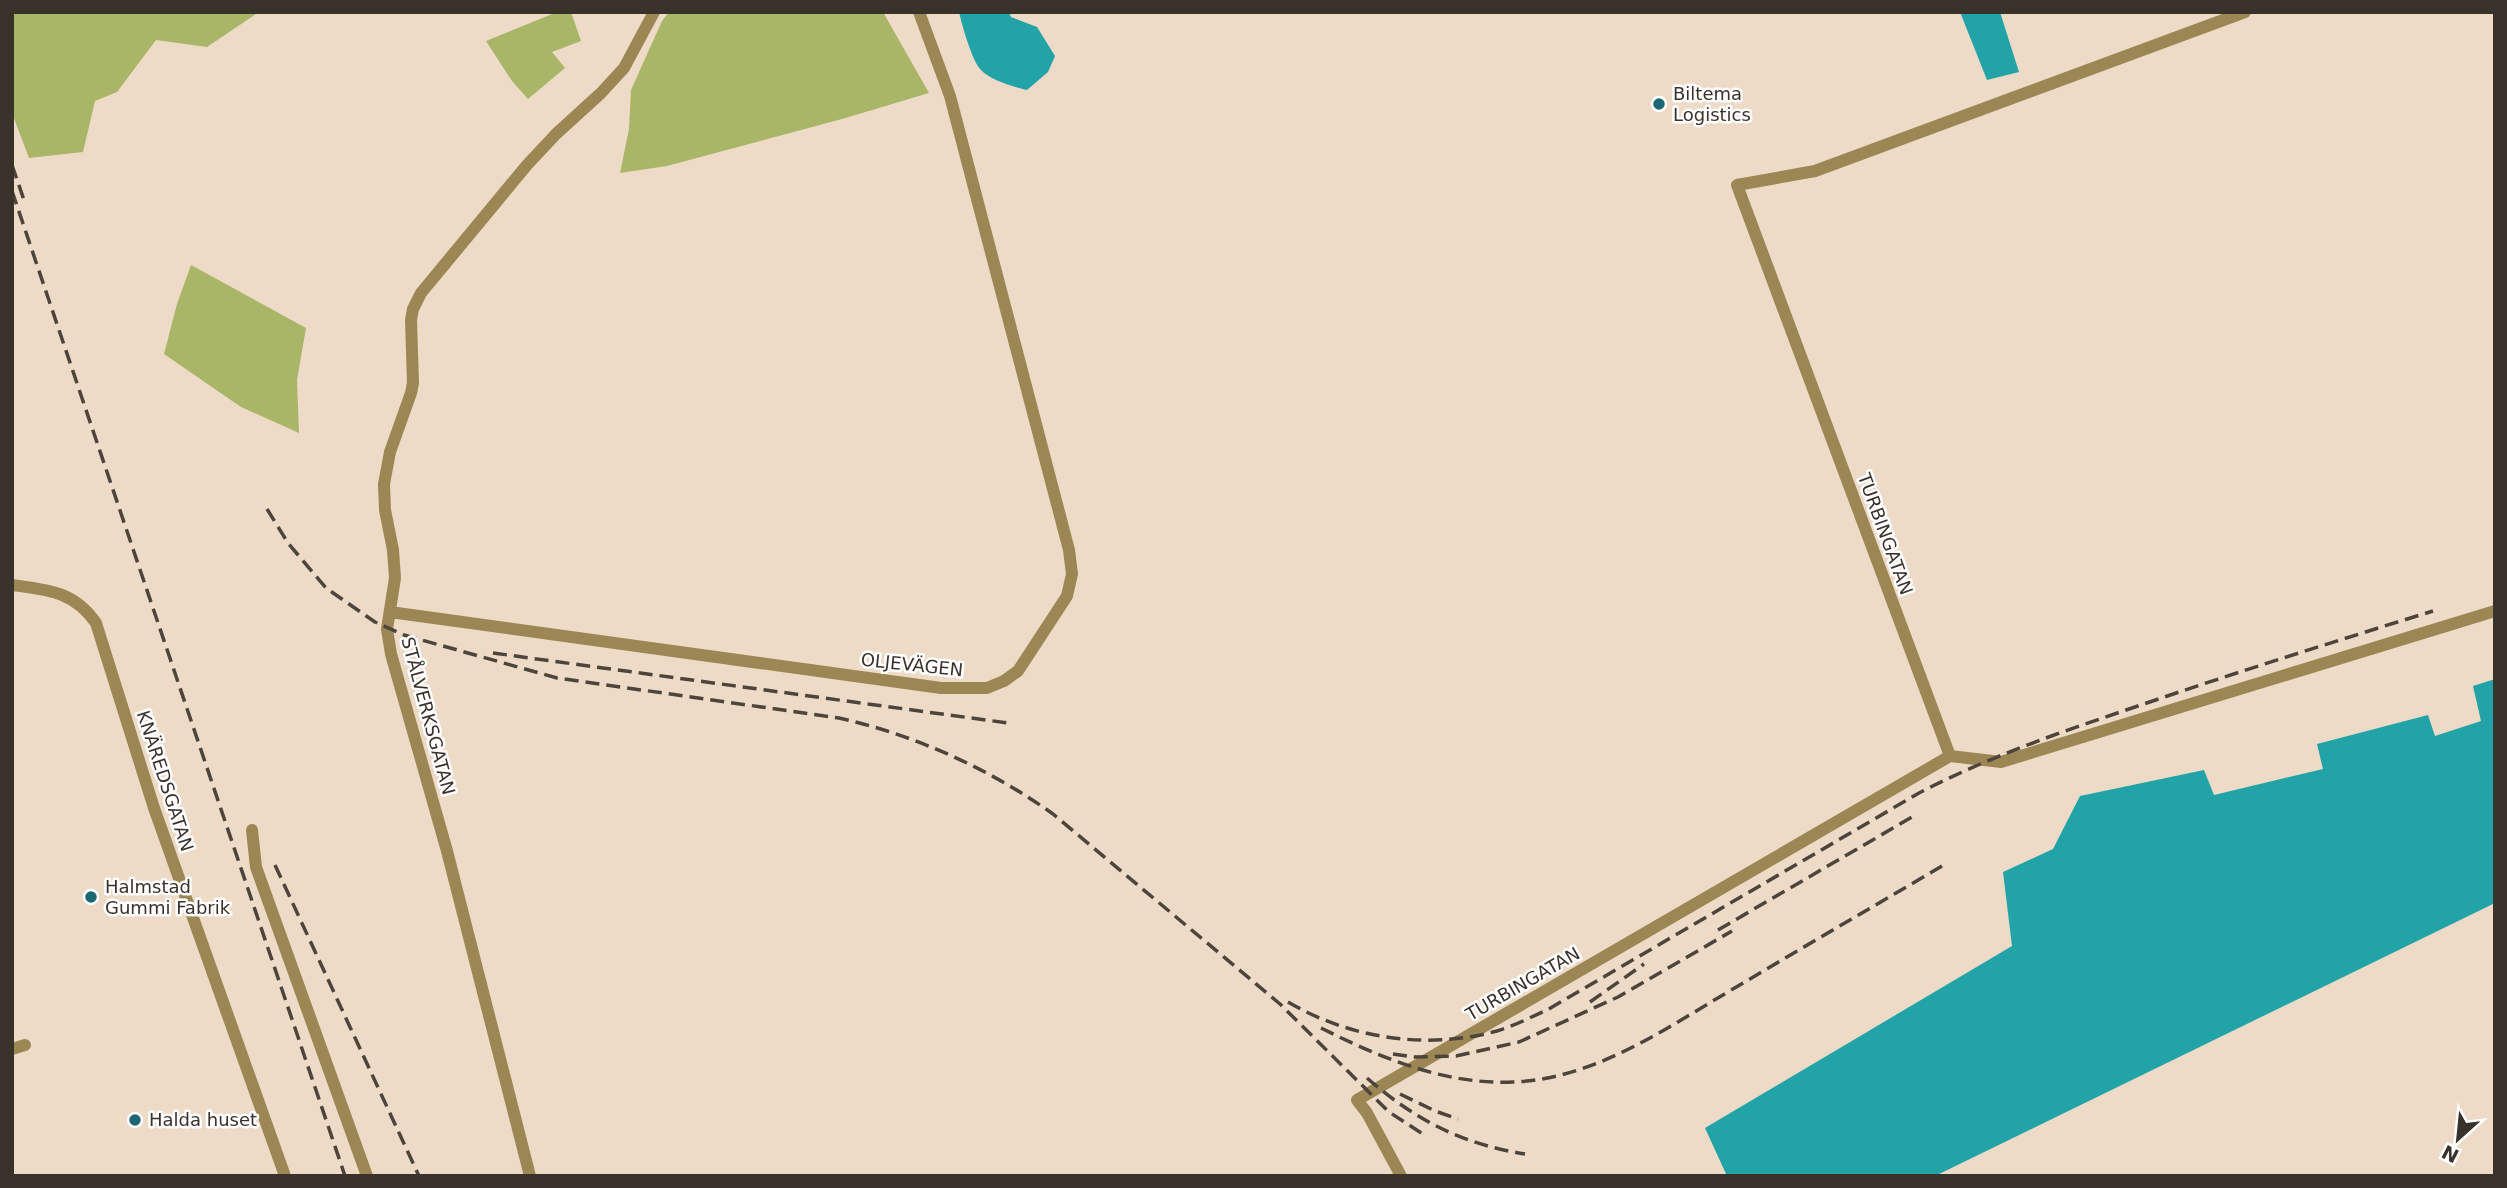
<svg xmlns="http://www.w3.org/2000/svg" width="2507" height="1188" font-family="'DejaVu Sans',sans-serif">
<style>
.forest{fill:#a9b668}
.water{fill:#21a3a8}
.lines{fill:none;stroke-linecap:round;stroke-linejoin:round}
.minor{stroke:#9c8754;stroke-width:12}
.rail{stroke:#4d453c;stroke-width:3.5;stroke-dasharray:14 7;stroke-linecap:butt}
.poi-dot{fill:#1c6771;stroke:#fff;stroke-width:2.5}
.labels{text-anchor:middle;stroke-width:5;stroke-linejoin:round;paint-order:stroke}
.poi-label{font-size:18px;fill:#39322a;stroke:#fff;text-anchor:start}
.street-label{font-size:18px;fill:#39322a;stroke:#fff}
</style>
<rect width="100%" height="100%" fill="#eddbc7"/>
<path class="forest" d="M12,12H259L207,47L156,40L117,92L95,101L83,152L29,158L12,113Z
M557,12H571L581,41L552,52L565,68L528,99L512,81L486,41Z
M669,12H883L929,93L842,119L667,166L620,173L629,129L631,90L662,21Z
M191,265L306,328L297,380L299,433L241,407L164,354L177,304Z"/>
<path class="water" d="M959,12H1009L1011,17L1037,27L1055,56L1048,72L1027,90C1014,87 990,80 981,70C972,61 962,25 959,12Z
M1960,12H2000L2019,72L1987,80Z
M2495,679V903L1935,1176H1727L1705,1128L2012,946L2003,872L2053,849L2080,796L2204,770L2214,795L2323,769L2317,744L2428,715L2435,736L2481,721L2473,686Z"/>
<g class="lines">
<path class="minor" d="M12,585C48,590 74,591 96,623L154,808L285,1176
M390,612L941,688H987L1004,681L1018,671L1067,596L1072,574L1069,550L950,96L919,12
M1950,756L2001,762L2495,611
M252,830L256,867L367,1176
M12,1049L25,1045
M530,1176L447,851L391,654L387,629L395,578L393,550L385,510L384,484L390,452L411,393L413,383L411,320L413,309L421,293L527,165L556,134L601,93L624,68L654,12
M1401,1176L1367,1113L1357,1100L1950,756L1737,185L1815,171L2245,12"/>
<path class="rail" d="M12,165L24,200
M12,191L345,1176
M267,509L288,543L326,588L375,622L404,635L557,678L839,718C915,735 990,769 1053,814L1280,1004L1389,1112L1426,1136
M493,653L1008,723
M275,865L419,1176
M1718,930L1912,817
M1288,1002C1351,1039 1427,1050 1497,1031C1514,1026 1531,1017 1547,1010L1919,793C1988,757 2061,732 2135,707C2234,673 2333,642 2433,611
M1590,1002L1644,964
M1321,1028C1381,1058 1445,1085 1513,1082C1599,1079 1673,1023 1745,982C1810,943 1876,905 1942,866
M1393,1054L1415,1057L1456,1056L1519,1042L1618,997L1732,931
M1367,1078C1415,1120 1462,1144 1525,1154
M1400,1094L1435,1111L1458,1119"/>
</g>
<g class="poi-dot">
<circle cx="1659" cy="104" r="7"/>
<circle cx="91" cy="897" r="7"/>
<circle cx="135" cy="1120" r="7"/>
</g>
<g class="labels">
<g class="poi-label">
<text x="1673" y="100">Biltema<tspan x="1673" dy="21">Logistics</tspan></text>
<text x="105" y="893">Halmstad<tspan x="105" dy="21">Gummi Fabrik</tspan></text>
<text x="149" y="1126">Halda huset</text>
</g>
<g class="street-label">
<text transform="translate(1885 534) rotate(70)" y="6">TURBINGATAN</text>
<text transform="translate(912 665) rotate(6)" y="6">OLJEVÄGEN</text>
<text transform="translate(428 716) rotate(75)" y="6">STÅLVERKSGATAN</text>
<text transform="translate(165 781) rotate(72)" y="6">KNÄREDSGATAN</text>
<text transform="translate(1523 984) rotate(-30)" y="6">TURBINGATAN</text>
</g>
</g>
<rect width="2507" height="1188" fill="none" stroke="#39322a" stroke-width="28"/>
<g transform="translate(2458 1139) rotate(207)" stroke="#ffffff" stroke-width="5" paint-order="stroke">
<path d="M0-5L12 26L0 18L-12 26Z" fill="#39322a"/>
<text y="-10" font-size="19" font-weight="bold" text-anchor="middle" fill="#39322a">N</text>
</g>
</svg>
